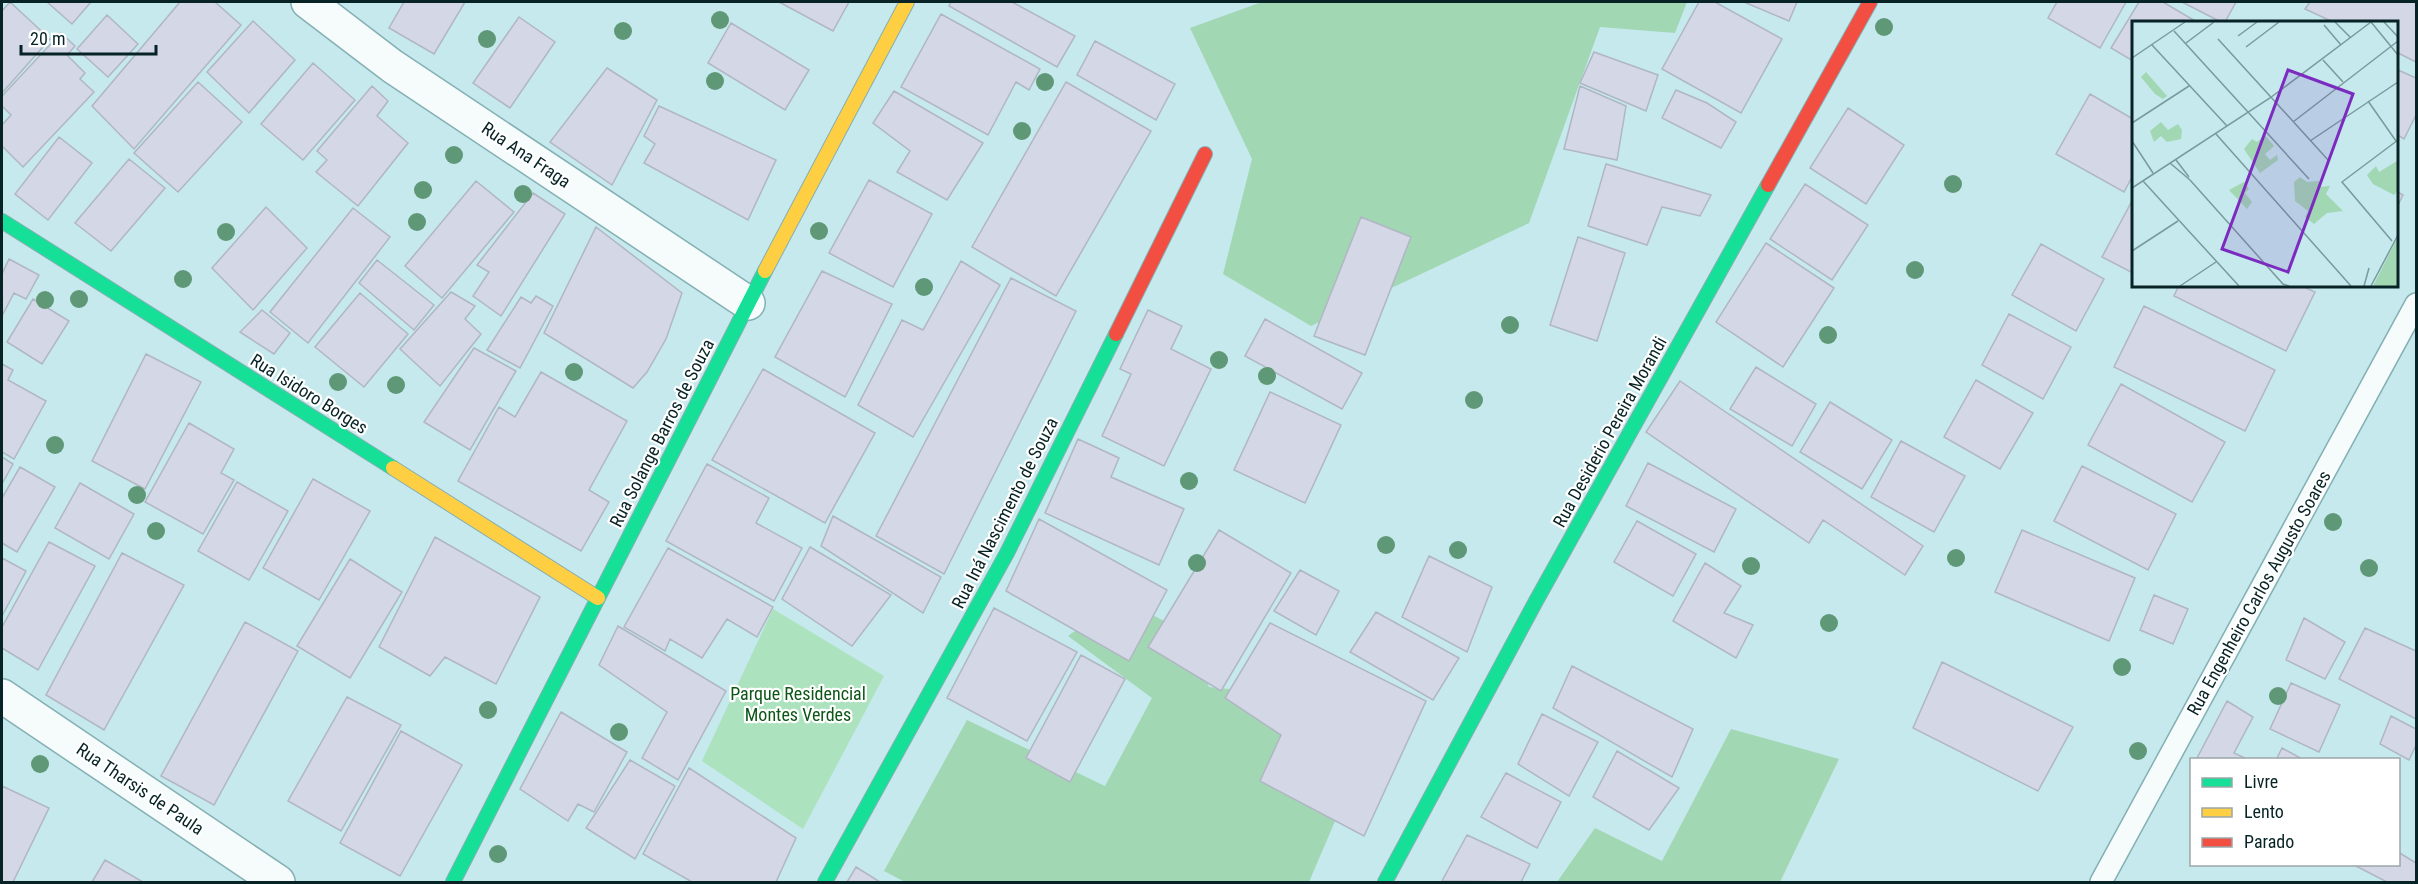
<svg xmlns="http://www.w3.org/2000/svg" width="2418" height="884" font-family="'Roboto Condensed',sans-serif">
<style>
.green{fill:#ace2be}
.forest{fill:#a2d7b4}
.building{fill:#d3d7e6;stroke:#b1b6c3;stroke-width:1.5}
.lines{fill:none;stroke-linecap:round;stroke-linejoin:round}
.lane-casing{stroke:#84afb3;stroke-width:24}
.street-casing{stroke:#84afb3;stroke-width:36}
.fast-casing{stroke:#84afb3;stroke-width:16}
.slow-casing{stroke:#84afb3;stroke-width:16}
.jam-casing{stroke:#84afb3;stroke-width:16}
.lane{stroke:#f6fcfc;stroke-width:21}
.street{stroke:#f6fcfc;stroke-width:33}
.fast{stroke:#16e098;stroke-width:14}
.slow{stroke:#ffcf43;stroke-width:14}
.jam{stroke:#f24e42;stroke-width:14}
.tree{fill:#5f9877}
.labels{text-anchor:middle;stroke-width:4.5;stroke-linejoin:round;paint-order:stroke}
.street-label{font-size:18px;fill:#072325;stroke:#fff}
.park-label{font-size:18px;fill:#0c5616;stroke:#fff}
.inset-road{fill:none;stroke:#799a9d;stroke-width:1.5}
.view{fill:#7b2cbf;fill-opacity:0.15;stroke:#7b2cbf;stroke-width:3}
.inset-edge{fill:none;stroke:#072325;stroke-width:3}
</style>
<rect width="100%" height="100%" fill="#c5e9ed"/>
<path class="green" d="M773,609L884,676L803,829L702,761Z"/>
<path class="forest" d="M1262,2H1687L1675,33L1600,27L1529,223L1311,326L1223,274L1252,159L1190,28Z
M1121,598L1190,635L1209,687L1268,693L1359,765L1309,882H905L884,871L967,720L1105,786L1152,698L1068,636Z
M1731,729L1839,759L1780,882H1557L1595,828L1662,861Z"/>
<path class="building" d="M10,2L50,39L2,93V11Z
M47,2H91L72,24Z
M180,2H215L241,25L134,149L92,106Z
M404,2H465L434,54L389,28Z
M779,2H849L833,31Z
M951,2H1012L1075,36L1057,67L949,6Z
M1699,2H1715L1782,39L1741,113L1662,69Z
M1744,2H1797L1789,21Z
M2057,2H2126L2100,48L2048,18Z
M2139,2H2163L2197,22H2133V61L2111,48Z
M2182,2H2236L2225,22H2221Z
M2310,2H2416V62L2396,52V22H2333L2305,9Z
M941,14L1040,69L1029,90L1016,82L988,135L901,87Z
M107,15L138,44L108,77L77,49Z
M519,17L555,42L510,108L473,83Z
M253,21L295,60L249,113L207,72Z
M731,23L809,70L785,110L708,63Z
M61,33L75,46L67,55L85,73L80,79L94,92L23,167L2,146V125L11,115L2,106V96Z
M1095,41L1175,84L1156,120L1077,75Z
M1594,52L1658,75L1646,111L1580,83Z
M313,63L355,100L303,160L261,124Z
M607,68L657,100L612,185L550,142Z
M2396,69L2416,78V115L2404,139L2396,134Z
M198,82L242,122L178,192L134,153Z
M1066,82L1151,131L1056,296L972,247Z
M372,86L388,101L377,116L408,143L358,206L316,172L327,160L317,151Z
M1580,86L1626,106L1617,160L1564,149Z
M1676,90L1707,103L1736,122L1721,148L1662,118Z
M894,91L983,143L947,200L897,172L910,151L873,123Z
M2090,94L2133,119V175L2124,192L2056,154Z
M659,106L776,160L748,220L644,163L655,144L644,136Z
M1848,108L1904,145L1866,204L1810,168Z
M59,137L92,163L48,220L15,194Z
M129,159L165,188L111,251L75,223Z
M1606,164L1711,195L1700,216L1662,207L1647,245L1588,226Z
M869,180L932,214L893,287L829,253Z
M476,181L514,212L442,298L405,266Z
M1805,184L1868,225L1832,280L1770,239Z
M2396,191L2403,195L2396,209Z
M533,193L565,214L501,316L473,296L489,272L477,265Z
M2133,199V273L2102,257Z
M266,207L307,248L253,310L212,268Z
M353,208L390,237L308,343L270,312Z
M1361,217L1411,237L1365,355L1314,336Z
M596,227L682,293L666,339L647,372L633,388L544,333Z
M1578,237L1625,253L1597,341L1550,325Z
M1766,243L1834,288L1783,367L1716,322Z
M2041,244L2104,279L2076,331L2012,295Z
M9,259L39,275L26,299L14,293L2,316V274Z
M377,260L434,305L414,330L359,283Z
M961,261L1000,285L913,437L858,405L902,320L923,330Z
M822,271L892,304L845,397L775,357Z
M1011,278L1076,311L944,574L876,536Z
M2179,285H2300L2315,292L2286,351L2174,296Z
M451,292L475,306L465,319L481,334L440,386L400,349Z
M360,293L408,334L364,387L315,347Z
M536,296L553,306L520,368L487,350L521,297L531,303Z
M33,299L69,321L42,364L7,342Z
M2144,306L2275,370L2245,431L2114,367Z
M262,310L290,333L274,354L240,332Z
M1148,310L1182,326L1171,349L1211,369L1164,466L1102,436L1131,374L1120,369Z
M2009,314L2071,347L2043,399L1982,365Z
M1265,319L1362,373L1342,409L1245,356Z
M474,348L516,371L470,450L424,422Z
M146,354L201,382L145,489L92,461Z
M2,364L13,370L8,380L46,401L14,459L2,452Z
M1756,367L1816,404L1792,446L1730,409Z
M763,369L875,433L825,523L712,460Z
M541,372L627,421L589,490L609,502L581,551L458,481L499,407L515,417Z
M1976,380L2033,413L2000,469L1944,437Z
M1680,381L1923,546L1905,575L1823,520L1809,543L1646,432Z
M2121,384L2225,442L2192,502L2088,445Z
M1270,392L1341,425L1305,503L1234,470Z
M1830,402L1892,440L1862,489L1800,452Z
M189,423L234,449L221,473L234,480L203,534L145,502Z
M1078,439L1119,458L1111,477L1184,509L1159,565L1045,513Z
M1901,441L1965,476L1934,532L1871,497Z
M2,457L13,464L2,484Z
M1648,463L1736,509L1714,552L1626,506Z
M707,464L769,498L756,523L802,548L774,601L666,541Z
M2082,466L2176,514L2148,570L2054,521Z
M20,467L55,487L17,552L2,543V498Z
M313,479L370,511L319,600L263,568Z
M237,482L288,511L249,580L198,551Z
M80,483L134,514L109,559L55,528Z
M833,516L941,577L923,613L821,546Z
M1039,519L1167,590L1129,661L1006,591Z
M1637,521L1696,554L1673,596L1614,562Z
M1219,530L1291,573L1221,691L1148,647Z
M2022,530L2135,578L2109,641L1995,592Z
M435,537L540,597L496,684L445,657L430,676L379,647Z
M49,542L95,566L38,670L2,648V627Z
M810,547L891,595L852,646L782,599Z
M668,548L773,607L757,637L727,619L702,658L670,639L665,651L624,627Z
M122,553L184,585L104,730L46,695Z
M1429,556L1492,587L1467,652L1402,617Z
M2,558L26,571L2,616Z
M350,559L402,592L350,678L297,646Z
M1705,563L1741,586L1724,613L1753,625L1736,658L1673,621Z
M1300,570L1339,591L1316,635L1274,611Z
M2154,595L2188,609L2173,644L2140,630Z
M994,608L1077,652L1027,741L947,698Z
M1376,612L1459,658L1433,700L1350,652Z
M2304,618L2345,642L2325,679L2286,660Z
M245,622L298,651L214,805L161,776Z
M1270,623L1426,701L1364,836L1260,781L1281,735L1225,698Z
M618,626L726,691L678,780L642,758L667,712L599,665Z
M2365,628L2416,651V719L2339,679Z
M1081,655L1125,679L1070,782L1026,758Z
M1942,662L2073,727L2038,791L1913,728Z
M1572,666L1693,729L1672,777L1553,708Z
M2291,683L2340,705L2319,752L2270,729Z
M347,697L401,725L341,831L288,801Z
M2227,701L2253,717L2234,753L2249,760H2196Z
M561,712L627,752L594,812L578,804L568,821L520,789Z
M1542,714L1598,742L1569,796L1518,764Z
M2391,716L2416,729V745L2409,760L2380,744Z
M401,731L462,765L400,876L340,843Z
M2282,748L2304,760H2276Z
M1617,751L1679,788L1649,830L1593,797Z
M630,760L675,786L635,859L586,828Z
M689,768L796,838L776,882H692L643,854Z
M1506,773L1561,802L1537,848L1481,817Z
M2,786L49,808L13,882H2Z
M1467,835L1530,864L1521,882L1442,881Z
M2398,852L2416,863V882H2387L2352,864H2398Z
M105,860L143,882H92Z
M856,867L880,882H847Z"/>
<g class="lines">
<defs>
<path id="lane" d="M2101,882L2416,304"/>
<path id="street" d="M308,2L392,66L748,303
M2,696L278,882"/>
<path id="fast" d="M2,221L393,468
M453,882L765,271
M825,882L1007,553L1116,334
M1385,882L1536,601L1768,185"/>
<path id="slow" d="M765,271L907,2
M393,468L598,598"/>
<path id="jam" d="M1768,185L1870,2
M1116,334L1205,154"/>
</defs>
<use href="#lane" class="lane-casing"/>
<use href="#street" class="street-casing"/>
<use href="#fast" class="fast-casing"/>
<use href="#slow" class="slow-casing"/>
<use href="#jam" class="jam-casing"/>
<use href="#lane" class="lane"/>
<use href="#street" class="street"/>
<use href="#fast" class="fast"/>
<use href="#slow" class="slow"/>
<use href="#jam" class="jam"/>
</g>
<g class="tree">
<circle cx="720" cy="20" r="9"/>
<circle cx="1884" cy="27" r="9"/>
<circle cx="623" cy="31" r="9"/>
<circle cx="487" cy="39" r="9"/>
<circle cx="715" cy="81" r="9"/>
<circle cx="1045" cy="82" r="9"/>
<circle cx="1022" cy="131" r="9"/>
<circle cx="454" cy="155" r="9"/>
<circle cx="1953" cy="184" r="9"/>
<circle cx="423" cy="190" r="9"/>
<circle cx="523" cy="194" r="9"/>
<circle cx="417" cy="222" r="9"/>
<circle cx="819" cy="231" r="9"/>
<circle cx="226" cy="232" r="9"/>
<circle cx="1915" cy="270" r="9"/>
<circle cx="183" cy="279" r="9"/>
<circle cx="924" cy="287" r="9"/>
<circle cx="79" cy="299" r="9"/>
<circle cx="45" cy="300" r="9"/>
<circle cx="1510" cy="325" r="9"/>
<circle cx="1828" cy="335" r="9"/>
<circle cx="1219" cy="360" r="9"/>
<circle cx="574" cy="372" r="9"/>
<circle cx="1267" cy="376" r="9"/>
<circle cx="338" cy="382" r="9"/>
<circle cx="396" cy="385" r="9"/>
<circle cx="1474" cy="400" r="9"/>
<circle cx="55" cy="445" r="9"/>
<circle cx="1189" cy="481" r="9"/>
<circle cx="137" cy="495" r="9"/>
<circle cx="2333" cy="522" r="9"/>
<circle cx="156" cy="531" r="9"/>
<circle cx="1386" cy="545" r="9"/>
<circle cx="1458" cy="550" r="9"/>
<circle cx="1956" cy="558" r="9"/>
<circle cx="1197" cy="563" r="9"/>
<circle cx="1751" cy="566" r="9"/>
<circle cx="2369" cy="568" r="9"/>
<circle cx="1829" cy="623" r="9"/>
<circle cx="2122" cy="667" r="9"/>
<circle cx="2278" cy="696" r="9"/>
<circle cx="488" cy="710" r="9"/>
<circle cx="619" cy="732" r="9"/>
<circle cx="2138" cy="751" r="9"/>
<circle cx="40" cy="764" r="9"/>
<circle cx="498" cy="854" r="9"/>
</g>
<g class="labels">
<g class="street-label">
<text transform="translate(526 155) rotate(34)" y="6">Rua Ana Fraga</text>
<text transform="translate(309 394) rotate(32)" y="6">Rua Isidoro Borges</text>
<text transform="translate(1610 432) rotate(-61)" y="6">Rua Desiderio Pereira Morandi</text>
<text transform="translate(662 433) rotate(-63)" y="6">Rua Solange Barros de Souza</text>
<text transform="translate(1005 513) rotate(-63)" y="6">Rua Iná Nascimento de Souza</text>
<text transform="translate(2259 593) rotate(-61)" y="6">Rua Engenheiro Carlos Augusto Soares</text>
<text transform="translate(140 789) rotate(34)" y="6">Rua Tharsis de Paula</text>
</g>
<g class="park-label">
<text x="798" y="700">Parque Residencial<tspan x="798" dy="21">Montes Verdes</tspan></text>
</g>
</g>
<g transform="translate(2132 21)">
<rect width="266" height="266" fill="#c5e9ed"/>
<path d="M14,51L35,75L31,78L23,73L9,56ZM29,101L36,109L46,103L50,109L49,118L35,121L29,115L22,121L18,110ZM133,114L142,125L133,133L138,139L145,134L146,139L128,152L112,128L120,118L125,121ZM265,140V171L262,174L241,163L235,154L244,145L247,151ZM168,156L175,161L187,160V166L198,165L194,173L211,190L195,192L182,203L173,196L176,190L163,180L162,161ZM112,161L117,168L113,172L120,181L115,188L97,169ZM265,218V265H241Z" fill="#a2d7b4"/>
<path class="inset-road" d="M203,1L219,17M239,1L266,34M252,1L266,16M192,4L209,24M42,10L177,158M106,15L125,1M86,18L197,140M54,22L82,1M20,24L95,105M114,26L147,1M0,37L53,1M191,39L211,61M236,80L264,120M161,101L266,20M0,102L57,65M84,113L219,265M0,120L21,152M178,120L266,61M44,139L57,156M38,142L58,159L151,263L157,265M11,160L107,265M0,167L138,77L239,1M260,220L210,161L266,119M0,230L46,200M48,265L84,241M232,265L237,247M239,265L266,214"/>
<path class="view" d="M156,49L221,73L156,251L90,228Z"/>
<rect width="266" height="266" class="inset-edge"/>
</g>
<rect width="2418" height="884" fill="none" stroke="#072325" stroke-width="6"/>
<rect x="2190" y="758" width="210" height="108" fill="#ffffff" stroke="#9ca7a8" stroke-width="1.5"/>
<rect x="2202" y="778" width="30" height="9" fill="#16e098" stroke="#9ca7a8" stroke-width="1.5"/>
<text x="2244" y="788" font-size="18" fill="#072325">Livre</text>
<rect x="2202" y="808" width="30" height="9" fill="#ffcf43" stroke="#9ca7a8" stroke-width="1.5"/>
<text x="2244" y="818" font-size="18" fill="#072325">Lento</text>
<rect x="2202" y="838" width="30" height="9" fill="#f24e42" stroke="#9ca7a8" stroke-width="1.5"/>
<text x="2244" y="848" font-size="18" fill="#072325">Parado</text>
<path d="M21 45v9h135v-9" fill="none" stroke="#072325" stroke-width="3"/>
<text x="30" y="45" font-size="18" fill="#072325" stroke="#ffffff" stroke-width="4.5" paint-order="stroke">20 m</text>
</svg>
